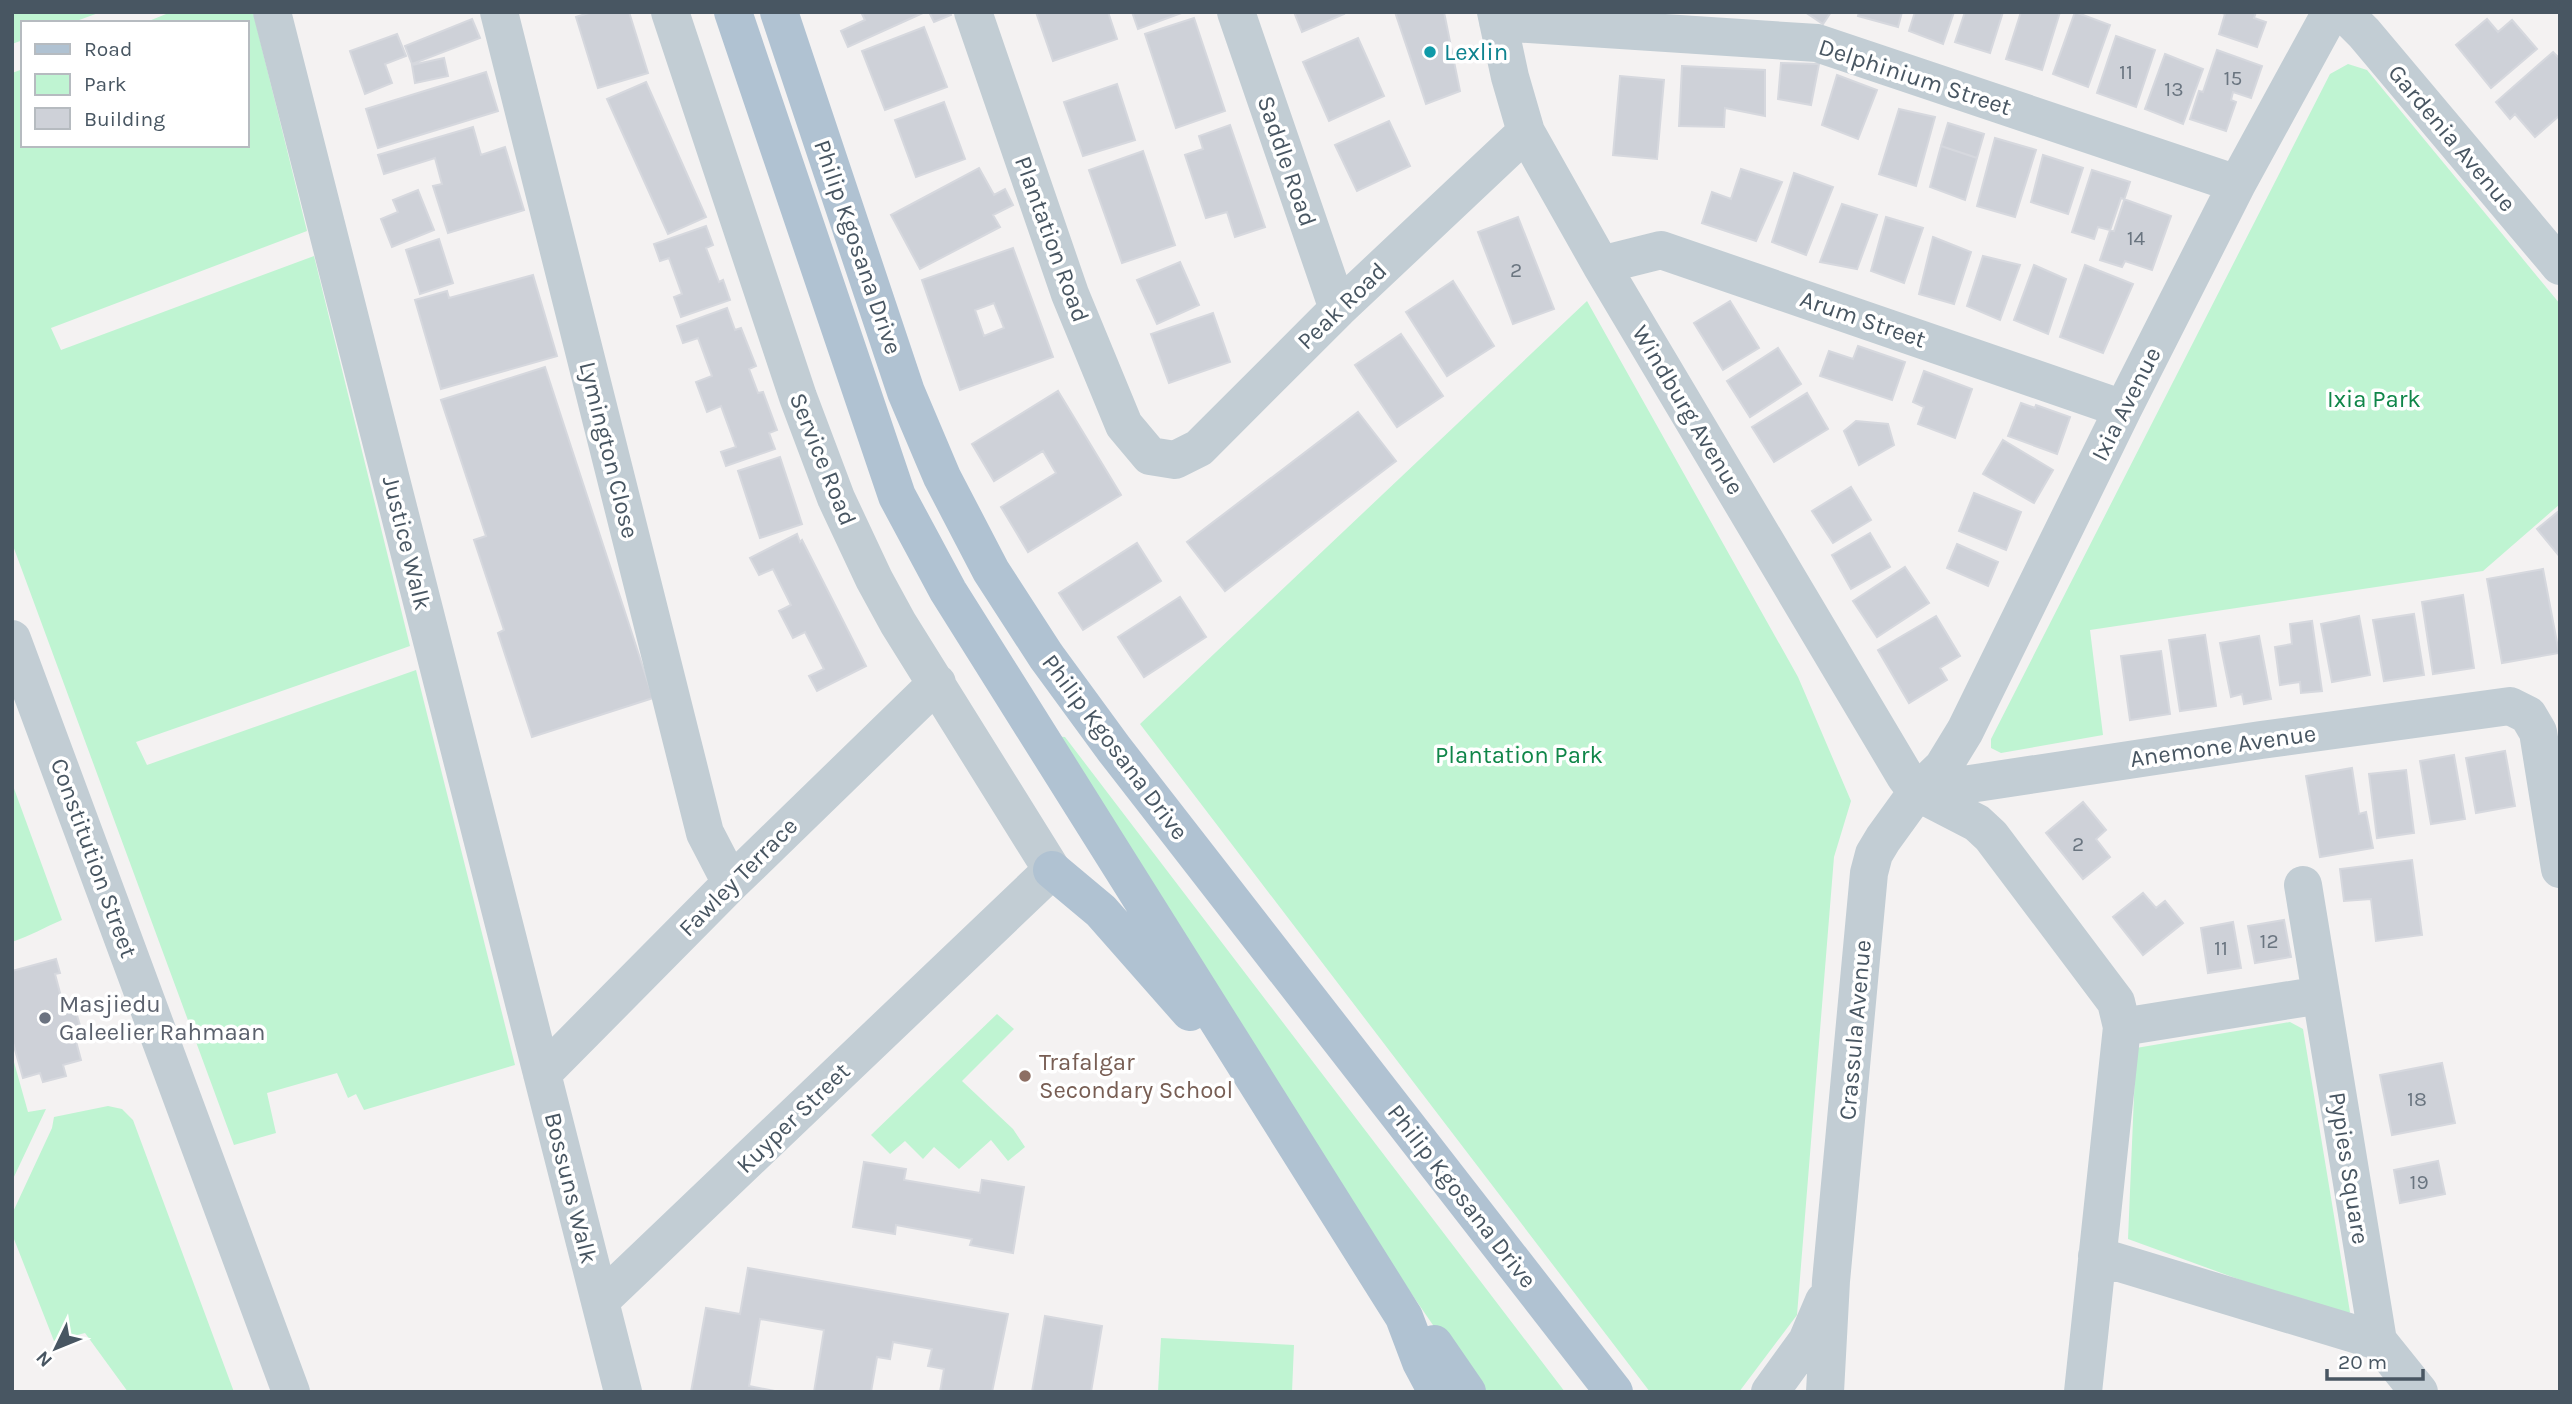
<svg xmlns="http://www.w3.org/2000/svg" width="2572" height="1404" font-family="Karla,sans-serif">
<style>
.green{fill:#bff4d2}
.building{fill:#ced1d8;stroke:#d6d8de;stroke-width:2;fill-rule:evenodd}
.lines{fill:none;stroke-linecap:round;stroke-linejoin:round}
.minor{stroke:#c2cdd4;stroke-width:38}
.major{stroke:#b0c2d2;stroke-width:38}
.culture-dot{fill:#0f9aa8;stroke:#fff;stroke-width:2.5}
.worship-dot{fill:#6b7280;stroke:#fff;stroke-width:2.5}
.education-dot{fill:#8d6e63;stroke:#fff;stroke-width:2.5}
.labels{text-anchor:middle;stroke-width:7;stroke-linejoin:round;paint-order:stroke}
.number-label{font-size:21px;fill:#6a7580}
.culture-label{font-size:24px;fill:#0d838f;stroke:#fff;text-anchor:start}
.street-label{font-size:24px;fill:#485662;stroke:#fff}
.park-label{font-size:24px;fill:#108649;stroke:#fff}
.worship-label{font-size:24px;fill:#5b616d;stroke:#fff;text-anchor:start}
.education-label{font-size:24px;fill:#785e54;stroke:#fff;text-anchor:start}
</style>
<rect width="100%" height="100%" fill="#f4f2f2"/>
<path class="green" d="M12,12H101L71,23H23V40L12,44Z
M171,12H253L307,231L51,328L61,350L314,256L410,646L136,742L147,765L416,670L515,1065L364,1110L356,1094L348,1098L337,1073L267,1093L276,1133L234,1145L12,543V73L23,69V145H247V23H144Z
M2348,64L2367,70L2560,304V504L2483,571L2090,630L2103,735L2001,753L1991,748V739L2330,74Z
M1587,301L1798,677L1851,801L1834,857L1797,1315L1739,1392H1650L1140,724Z
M1053,736L1065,737L1565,1392H1479L1391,1264Z
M12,783L62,920C45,927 30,936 12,942Z
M997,1014L1014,1029L962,1081L1013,1129L1025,1147L1008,1161L991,1140L959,1169L934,1147L923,1159L905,1141L890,1154L871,1135Z
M2290,1022L2303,1029L2350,1312L2345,1318L2128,1239L2136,1048Z
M12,1055L28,1112L46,1109L12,1181Z
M108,1106L122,1109L133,1120L234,1392H128L85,1333L54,1341L12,1234V1214L52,1128L54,1117Z
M1161,1338L1294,1345L1292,1392H1158Z"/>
<path class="building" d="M592,12H629L648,73L598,88L576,17Z
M861,12H925L848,47L841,31L865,20Z
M929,12H950L951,15L934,22Z
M1036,12H1108L1117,39L1053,61Z
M1132,12H1184L1138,29Z
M1294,12H1343L1344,14L1302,32Z
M1395,12H1444L1460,91L1426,104Z
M1805,12H1831L1823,24Z
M1859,12H1902L1898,27L1858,16Z
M1915,12H1954L1943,44L1909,31Z
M1965,12H2003L1990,53L1955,42Z
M2021,12H2060L2042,70L2006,59Z
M2075,12L2110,25L2088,87L2053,74Z
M2220,12H2256L2254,18L2266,22L2257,47L2219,34L2225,14Z
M1194,18L1225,111L1176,128L1145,34Z
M472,19L480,38L412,64L405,46Z
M2487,19L2498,32L2512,20L2537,49L2491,88L2456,45Z
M924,27L947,87L885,110L862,51Z
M397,34L406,56L385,64L392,83L365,94L350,51Z
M2116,36L2155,50L2136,107L2097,93Z
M1358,38L1384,96L1329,121L1303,62Z
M2217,50L2262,66L2251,98L2233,92L2231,100L2236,102L2226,131L2190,119L2199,91L2203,92Z
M2553,52L2560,59V115L2535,137L2515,114L2510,119L2496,102Z
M2165,54L2203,69L2183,124L2145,109Z
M444,58L448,76L415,83L412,65Z
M1781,63L1819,64L1811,105L1778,99Z
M1682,66L1765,70V116L1725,108L1724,127L1679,126Z
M486,72L498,111L378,148L366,109Z
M1837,75L1877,90L1858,139L1822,125Z
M1620,76L1664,80L1657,159L1613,155Z
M646,82L706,217L668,234L607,99Z
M1117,84L1135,140L1083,156L1064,102Z
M944,102L965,159L916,177L895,120Z
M1899,109L1935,117L1916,186L1879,174Z
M1389,121L1410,166L1357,191L1335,145Z
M1948,123L1984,134L1977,158L1941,146Z
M1230,125L1265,227L1235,237L1227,212L1206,218L1185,155L1203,149L1199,136Z
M473,127L481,155L505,147L524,210L448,233L433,186L442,184L435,158L384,174L378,155Z
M1995,138L2036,150L2015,217L1977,206Z
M1941,146L1977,158L1965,200L1930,187Z
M1143,151L1175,245L1122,263L1089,170Z
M2043,155L2083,168L2068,214L2031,202Z
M979,168L994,195L1005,189L1013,205L993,215L1000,227L920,269L891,215Z
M1741,169L1782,182L1756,241L1702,223L1712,192L1731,199Z
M2092,170L2130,182L2114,231L2098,227L2094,239L2072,232Z
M1794,173L1833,187L1806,255L1772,242Z
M418,190L434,230L392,247L381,219L398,212L393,200Z
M2121,198L2171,216L2152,270L2125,261L2122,267L2100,260Z
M1842,204L1877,215L1857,269L1820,262Z
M1518,217L1554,309L1513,324L1478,232Z
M1886,217L1923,228L1904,283L1871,271Z
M706,226L713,245L706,248L719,282L723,280L730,300L681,317L674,297L682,294L669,258L660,261L654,244Z
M1933,237L1971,252L1954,304L1919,294Z
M439,239L453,283L420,294L406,250Z
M1013,248L1053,357L960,390L922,280ZM994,303L1004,328L984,336L975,310Z
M1983,256L2020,265L2000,320L1967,306Z
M1180,262L1199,305L1157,324L1137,280Z
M2034,265L2066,279L2048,334L2014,320Z
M2085,265L2133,284L2103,353L2060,337Z
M533,275L557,356L441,389L415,300L447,291L449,298Z
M1453,281L1494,346L1447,376L1406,312Z
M1730,301L1759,348L1723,370L1694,323Z
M727,308L735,330L741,328L756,366L749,369L758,393L763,392L777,430L769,433L775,449L726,466L721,452L736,447L721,406L707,412L696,382L712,376L698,338L683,343L677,326Z
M1213,313L1230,362L1169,383L1151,334Z
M1401,334L1443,396L1397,427L1355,365Z
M1858,346L1905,362L1892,400L1820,376L1829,351L1853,359Z
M1778,348L1801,384L1750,417L1727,381Z
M545,367L653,698L532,737L498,633L504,630L474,540L486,536L441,400Z
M1924,371L1972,389L1955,438L1918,424L1924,407L1913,402Z
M1058,391L1121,495L1028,552L1001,507L1056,473L1043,451L994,481L972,444Z
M1807,393L1828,429L1774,462L1752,427Z
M2021,403L2035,408L2036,405L2070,417L2057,454L2008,436Z
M1358,412L1396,461L1225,591L1187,542Z
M1856,421L1888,424L1894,445L1859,465L1844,431Z
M2003,440L2053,470L2034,503L1983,474Z
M780,457L802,524L760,538L738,471Z
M1851,487L1871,520L1833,543L1812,511Z
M1974,493L2021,512L2006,550L1959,531Z
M2560,510V557L2537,529Z
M1870,533L1890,567L1851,589L1832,555Z
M797,534L800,542L802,540L866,666L817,691L809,676L824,669L805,632L793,638L779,611L791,605L773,569L759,575L750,558Z
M1137,543L1161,581L1083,630L1059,593Z
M1957,544L1998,562L1988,586L1947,568Z
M1905,567L1929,603L1877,637L1853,601Z
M2543,569L2559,653L2502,663L2487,579Z
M2463,595L2474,668L2433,674L2422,602Z
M1180,597L1206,637L1144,677L1118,637Z
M2414,614L2424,675L2384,681L2373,620Z
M1936,616L1960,656L1940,668L1947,680L1909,703L1878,650Z
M2359,616L2370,675L2332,682L2321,624Z
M2312,621L2322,691L2301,693L2300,682L2280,685L2275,647L2292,644L2290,624Z
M2205,635L2216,706L2180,711L2169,640Z
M2259,636L2271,699L2244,704L2242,694L2231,697L2220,643Z
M2161,651L2170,714L2130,720L2121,656Z
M2505,751L2515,806L2476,813L2466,758Z
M2454,755L2465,819L2431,824L2420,761Z
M2352,768L2359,814L2366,812L2373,848L2320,857L2306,776Z
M2406,770L2414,833L2377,838L2369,774Z
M2083,802L2106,830L2096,839L2110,857L2083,879L2046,833Z
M2412,860L2422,935L2376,941L2371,899L2344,901L2340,869Z
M2143,893L2156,908L2165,901L2183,923L2143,955L2113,917Z
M2284,920L2291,957L2255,963L2248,926Z
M2233,922L2241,968L2208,973L2201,928Z
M56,959L60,973L55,974L64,1008L74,1005L81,1029L73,1030L81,1060L63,1065L66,1076L43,1082L40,1073L23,1078L12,1039V971Z
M2442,1063L2455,1123L2392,1135L2380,1075Z
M2438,1161L2445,1194L2400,1203L2394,1170Z
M864,1162L906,1169L904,1180L980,1193L982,1180L1024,1187L1013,1253L970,1245L972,1239L896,1225L895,1234L853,1227Z
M748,1268L1008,1314L992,1392H940L944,1369L928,1366L932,1349L893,1342L890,1359L877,1357L871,1392H814L824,1330L760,1319L749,1386L780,1392H691L706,1308L740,1314Z
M1045,1316L1102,1326L1091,1392H1032Z"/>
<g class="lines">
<path class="minor" d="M272,12L623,1392
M499,12L705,833L731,883
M973,12L1070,294L1124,425L1150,456L1175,460L1199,448L1338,309L1526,132
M1236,12L1338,309
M1496,12L1510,77L1526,132L1601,265L1905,776L1917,792L1977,823L1991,836L2116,1002L2122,1027L2083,1392
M2343,12L2364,33L2560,266
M1498,22L1817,43L2237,184
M1601,265L1661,250L2123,409
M12,639L291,1392
M1917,792L2261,740L2510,706L2528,715L2538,732L2560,869
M2303,885L2378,1341L2419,1392
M2122,1027L2321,995
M542,1074L731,883L937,683
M2097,1256L2378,1341
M600,1301L1052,870L898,623L874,579L836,498L798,397L670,12
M1770,1392L1807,1341L1824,1301
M1825,1392L1831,1281L1869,873L1874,854L1883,839L1917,792L1943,767L1965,731L2123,409L2237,184L2331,12"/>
<path class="major" d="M733,12L897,496L948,591L1404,1317L1421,1362L1437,1392
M779,12L906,392L942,477L991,571L1046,656L1114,749L1614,1392
M1052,870L1101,911L1190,1012
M1434,1344L1467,1392"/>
</g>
<circle class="culture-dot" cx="1430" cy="52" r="7"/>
<circle class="worship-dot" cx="45" cy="1018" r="7"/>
<circle class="education-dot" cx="1025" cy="1076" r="7"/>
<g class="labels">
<g class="number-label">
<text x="2126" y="79">11</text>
<text x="2233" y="85">15</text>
<text x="2174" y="96">13</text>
<text x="2136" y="245">14</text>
<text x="1516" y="277">2</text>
<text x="2078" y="851">2</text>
<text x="2269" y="948">12</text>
<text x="2221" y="955">11</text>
<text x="2417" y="1106">18</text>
<text x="2419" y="1189">19</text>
</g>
<g class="culture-label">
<text x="1444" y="60">Lexlin</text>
</g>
<g class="street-label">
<text transform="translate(1915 77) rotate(18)" y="8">Delphinium Street</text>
<text transform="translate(2452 138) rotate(50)" y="8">Gardenia Avenue</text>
<text transform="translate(1287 161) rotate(71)" y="8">Saddle Road</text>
<text transform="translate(1052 239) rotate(70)" y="8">Plantation Road</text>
<text transform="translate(858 247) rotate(71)" y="8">Philip Kgosana Drive</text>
<text transform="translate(1342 306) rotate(-44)" y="8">Peak Road</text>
<text transform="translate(1863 319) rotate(19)" y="8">Arum Street</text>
<text transform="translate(2126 404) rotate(-63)" y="8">Ixia Avenue</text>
<text transform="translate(1688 410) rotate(59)" y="8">Windburg Avenue</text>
<text transform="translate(609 450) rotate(76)" y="8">Lymington Close</text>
<text transform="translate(823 459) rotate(68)" y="8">Service Road</text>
<text transform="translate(407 543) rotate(76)" y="8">Justice Walk</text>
<text transform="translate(2223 746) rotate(-8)" y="8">Anemone Avenue</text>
<text transform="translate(1115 747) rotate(53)" y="8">Philip Kgosana Drive</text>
<text transform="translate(94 858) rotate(70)" y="8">Constitution Street</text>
<text transform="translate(738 877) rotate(-45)" y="8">Fawley Terrace</text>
<text transform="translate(1855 1030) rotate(-85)" y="8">Crassula Avenue</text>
<text transform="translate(793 1118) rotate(-44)" y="8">Kuyper Street</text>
<text transform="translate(2349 1168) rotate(81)" y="8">Pypies Square</text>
<text transform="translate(571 1188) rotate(76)" y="8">Bossuns Walk</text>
<text transform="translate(1462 1196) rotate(52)" y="8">Philip Kgosana Drive</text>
</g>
<g class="park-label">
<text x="2374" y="407">Ixia Park</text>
<text x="1519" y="763">Plantation Park</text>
</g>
<g class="worship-label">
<text x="59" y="1012">Masjiedu<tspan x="59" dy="28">Galeelier Rahmaan</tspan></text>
</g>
<g class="education-label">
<text x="1039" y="1070">Trafalgar<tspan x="1039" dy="28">Secondary School</tspan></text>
</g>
</g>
<rect width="2572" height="1404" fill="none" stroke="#485662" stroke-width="28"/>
<rect x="21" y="21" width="228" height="126" fill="#ffffff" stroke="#b6bbc0" stroke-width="2"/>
<rect x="35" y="44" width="35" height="10" fill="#b0c2d2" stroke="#b6bbc0" stroke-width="2"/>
<text x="84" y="56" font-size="21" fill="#485662">Road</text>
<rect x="35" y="74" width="35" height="21" fill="#bff4d2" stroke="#b6bbc0" stroke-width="2"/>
<text x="84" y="91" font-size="21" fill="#485662">Park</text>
<rect x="35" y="108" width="35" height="21" fill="#ced1d8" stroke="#b6bbc0" stroke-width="2"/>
<text x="84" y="126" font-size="21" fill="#485662">Building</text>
<g transform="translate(56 1348) rotate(227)" stroke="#ffffff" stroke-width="5" paint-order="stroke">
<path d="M0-5L12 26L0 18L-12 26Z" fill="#485662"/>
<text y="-10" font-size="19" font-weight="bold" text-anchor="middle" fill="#485662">N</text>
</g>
<path d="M2327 1369v10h96v-10" fill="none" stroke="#485662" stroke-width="3.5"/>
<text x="2338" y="1369" font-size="21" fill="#485662" stroke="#ffffff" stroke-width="5" paint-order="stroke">20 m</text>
</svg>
